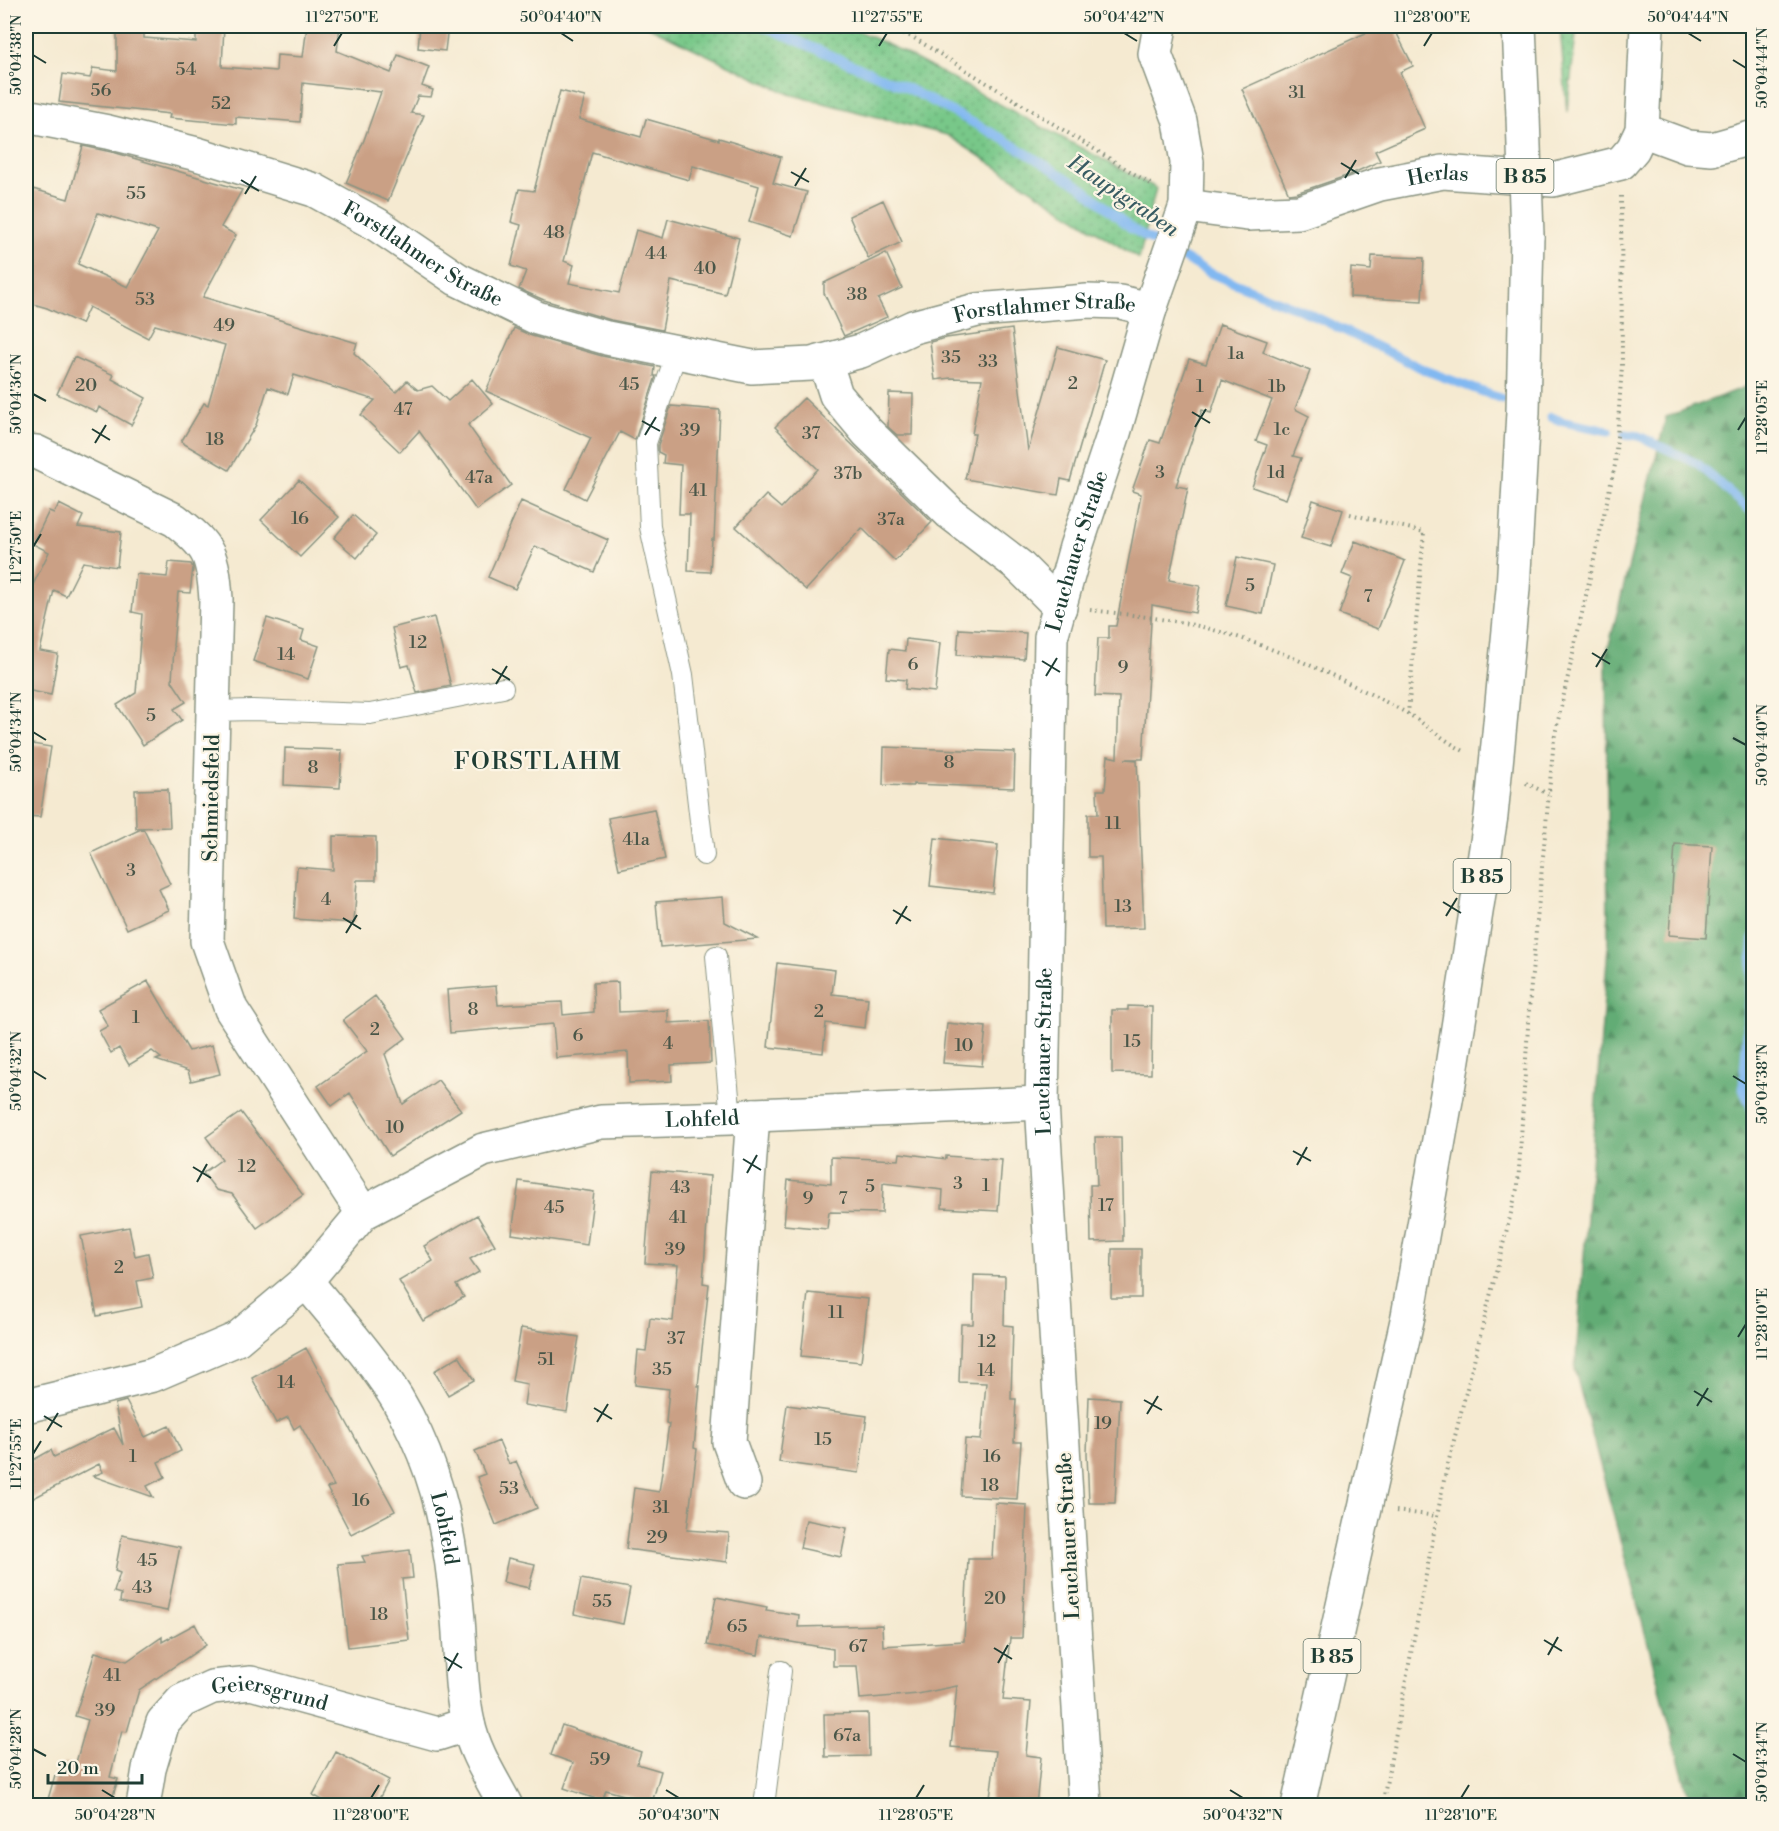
<svg xmlns="http://www.w3.org/2000/svg" width="1779" height="1831" font-family="'Libre Bodoni',serif">
<style>
.grass{fill:url(#grass-dots);stroke:#4c825e;stroke-width:1.5}
.forest{fill:url(#forest-firs);stroke:#407454;stroke-width:1.5}
.lines{fill:none;stroke-linecap:round;stroke-linejoin:round}
.stream{stroke:#81b8f1;stroke-width:9}
.building{fill:#caa085;fill-rule:evenodd}
.lane-casing{stroke:#8a9482;stroke-width:22}
.street-casing{stroke:#8a9482;stroke-width:36}
.secondary-casing{stroke:#8a9482;stroke-width:36}
.primary-casing{stroke:#8a9482;stroke-width:36}
.path{stroke:#8a9482;stroke-width:4;stroke-dasharray:1.5 4.5;stroke-linecap:butt}
.lane{stroke:#fff;stroke-width:20}
.street{stroke:#fff;stroke-width:33}
.secondary{stroke:#fff;stroke-width:33}
.primary{stroke:#fff;stroke-width:33}
.primary-bridge-casing{stroke:#8a9482;stroke-width:36;stroke-linecap:butt}
.primary-bridge{stroke:#fff;stroke-width:33}
.ticks{fill:none;stroke:#1f3d34;stroke-width:2}
.labels{text-anchor:middle;stroke-width:4.5;stroke-linejoin:round;paint-order:stroke}
.number-label{font-size:18px;fill:#4a5648}
.shield{fill:#fcf5e5;stroke:#617469;stroke-width:1.5}
.shield-label{font-size:20px;font-weight:bold;fill:#1f3d34}
.street-label{font-size:21px;fill:#1f3d34;stroke:#fcf5e5}
.water-label{font-size:22px;font-style:italic;fill:#385c63;stroke:#fcf5e5}
.quarter-label{font-size:24px;letter-spacing:1.5px;fill:#1f3d34;stroke:#fcf5e5}
.neatline{fill:none;stroke:#1f3d34;stroke-width:2}
.ticks-label{font-size:15px;text-anchor:middle;fill:#1f3d34}
</style>
<defs>
<pattern id="grass-dots" width="8" height="8" patternUnits="userSpaceOnUse" patternTransform="scale(1.5)"><rect width="8" height="8" fill="#78c889"/><path d="M2 2h.1M6 6h.1" fill="none" stroke="#62a471" stroke-width="1.8" stroke-linecap="round"/></pattern>
<pattern id="forest-firs" width="22" height="20" patternUnits="userSpaceOnUse" patternTransform="scale(1.5)"><rect width="22" height="20" fill="#62ac75"/><path d="M5 1l3.5 6h-7zM16 11l3.5 6h-7z" fill="#508d61"/></pattern>
</defs>
<rect width="100%" height="100%" fill="#fcf5e5"/>
<filter id="ink" filterUnits="userSpaceOnUse"><feTurbulence type="fractalNoise" baseFrequency=".0167" numOctaves="2"/><feDisplacementMap in="SourceGraphic" scale="12" xChannelSelector="R" yChannelSelector="G"/><feConvolveMatrix kernelMatrix="1 2 1 2 8 2 1 2 1" color-interpolation-filters="sRGB"/></filter>
<filter id="wash" filterUnits="userSpaceOnUse"><feTurbulence type="fractalNoise" baseFrequency=".008" numOctaves="4" result="noise"/><feDisplacementMap in="SourceGraphic" scale="24" xChannelSelector="R" yChannelSelector="G"/><feGaussianBlur stdDeviation="1.35" result="paint"/><feColorMatrix in="noise" values="0 0 0 0 0 0 0 0 0 0 0 0 0 0 0 0 0 1.4 0 .05"/><feComposite in="paint" operator="in"/></filter>
<g filter="url(#wash)">
<rect width="100%" height="100%" fill="#f5ead1"/>
<path class="grass" d="M647,26H847L895,48L1156,188L1139,259L947,135L789,94Z
M1560,26H1577L1567,112Z"/>
<path class="forest" d="M1753,384V1805H1691L1575,1371L1608,946L1606,657L1666,417Z"/>
<g class="lines">
<path class="stream" d="M763,26L909,89L1000,137L1083,188L1132,229L1210,273L1308,313L1427,371L1502,399
M1551,417L1564,422L1609,431
M1625,434L1639,436L1698,464L1754,514
M1754,936L1743,1088L1754,1115"/>
</g>
<g id="blocks">
<path class="building" d="M117,26H144V38L196,42V26H224L222,67L276,71L277,55L303,57L307,26H340L337,51L391,73L398,55L429,67L422,86L433,90L431,97L418,96L411,113L424,115L388,201L346,183L364,140L381,92L303,83L300,122L236,117V124L169,118L170,114L59,102L63,74L90,78L93,68L117,71Z
M420,26H448L445,51L418,48Z
M1381,26H1393L1413,66L1400,72L1425,129L1375,151L1380,161L1349,175L1296,193L1289,194L1242,89Z
M560,91L585,97L579,119L641,137L646,119L719,140V138L781,157L773,183L807,192L793,236L749,222L759,186L693,166L689,180L592,152L564,261L574,265L569,283L619,293L636,230L663,238L668,219L739,238L725,294L671,281L662,330L611,320L544,300L519,289L526,271L511,266L521,225L511,222L519,189L534,191Z
M83,146L116,153L242,190L221,227L236,235L203,297L357,343L354,353L396,392L407,381L418,390L432,386L448,401L472,379L493,404L468,425L511,485L476,510L419,431L400,452L361,415L375,400L294,375L288,394L268,387L256,425L229,470L181,442L204,403L208,405L225,345L155,325L148,338L89,307L81,324L47,308L26,302V187L68,199ZM98,213L158,231L128,287L78,264Z
M883,200L902,242L868,258L849,216Z
M886,253L902,288L878,299L887,317L844,336L824,293V283Z
M1372,256L1424,258L1422,301L1350,297L1351,268L1371,270Z
M1220,324L1267,341L1263,352L1310,371L1295,409L1309,416L1293,456L1301,458L1286,499L1252,487L1267,445L1256,441L1272,400L1222,380L1211,413L1202,410L1176,486L1188,488L1169,580L1200,586L1195,613L1152,605L1143,759H1125L1137,760L1144,928L1103,929L1101,857H1088V814H1098L1097,790H1105L1108,756L1117,758L1119,697L1095,696L1098,638H1109V626H1116L1141,494L1132,491L1150,440L1160,443L1189,359L1206,364Z
M514,328L532,336L602,356L655,367L654,376H656L635,440L620,432L585,499L566,489L591,438L486,391Z
M1012,329L1028,451L1058,347L1105,360L1070,481L1061,479L1058,495L965,479L975,434H972L982,379L951,378L935,380L930,342L946,338Z
M74,357L114,375L112,379L146,398L131,425L99,407L97,412L57,394Z
M889,393L913,394L912,435H897L888,427Z
M804,398L932,522L895,561L862,528L806,590L736,527L766,495L781,508L818,469L775,427Z
M671,406L720,410L714,540L712,539L710,572L688,571L690,514H679L681,465L663,463L664,455L658,452V445Z
M299,480L339,517L300,557L261,520Z
M1313,500L1343,510L1331,547L1301,538Z
M521,501L608,540L594,572L535,546L515,589L488,577Z
M59,504L83,516L78,527L121,532L117,567L83,562L66,596L54,590L40,651L58,654L51,695L26,690V599L49,552L33,544L49,511L54,513Z
M353,515L376,535L357,558L334,538Z
M1355,541L1405,561L1378,629L1339,614L1352,578L1342,574Z
M1237,557L1273,565L1263,614L1226,606Z
M169,562L191,564L193,568L190,593L178,592L173,646L174,647L172,681L186,702L174,709L182,720L143,745L117,705L136,693L142,614L132,612L136,574L167,577Z
M434,617L451,686L417,693L409,665L401,667L392,628Z
M267,618L304,630L301,640L319,646L308,679L253,661Z
M959,629L1026,633L1024,659L957,655Z
M906,639L940,643L935,692L905,689L906,680L886,678L889,649L905,651Z
M26,743L51,747L40,817L26,816Z
M884,747L1015,752L1014,788L913,784V786L883,785Z
M285,748L342,750L340,788L284,785Z
M168,789L170,827L136,828L135,790Z
M654,809L665,859L619,869L608,818Z
M143,828L170,884L159,889L169,910L127,929L91,853Z
M333,836L376,837V880H357L354,923L294,919L297,867L333,870Z
M935,838L998,845L993,893L930,886Z
M1675,844L1712,846L1706,938L1669,935Z
M723,897L725,922L758,939L660,947L656,902Z
M777,963L835,970L832,994L868,998L865,1028L826,1023L823,1053L768,1047Z
M148,981L189,1051L212,1045L220,1074L191,1081L188,1071L156,1060L161,1058L152,1051L129,1065L119,1048L111,1053L99,1031L108,1026L98,1009Z
M618,982L619,1012L668,1010V1023L709,1021L711,1063L671,1065L672,1081L629,1083L628,1052L556,1058L553,1024L450,1033L447,990L496,986L498,1005L562,1002L563,1015L594,1012L593,983Z
M375,996L406,1038L385,1054L403,1104L438,1080L461,1110L390,1156L350,1093L332,1106L318,1086L367,1051L343,1020Z
M1128,1006L1152,1007L1151,1074L1112,1073V1010H1128Z
M947,1023L986,1027L982,1066L943,1063Z
M241,1112L303,1195L257,1228L232,1194L216,1190L203,1173L222,1159L206,1137Z
M1095,1137H1121L1123,1241L1091,1242L1090,1185H1097Z
M900,1153L946,1159V1156L1002,1160L998,1211L942,1208L943,1190L883,1183L882,1213L829,1212L827,1229L784,1225L788,1180L831,1184V1157L899,1160Z
M652,1171L710,1176L703,1283L709,1284L698,1386H700L694,1448L697,1449L687,1530L729,1533L727,1562L626,1549L634,1488L659,1492L669,1424L666,1423L669,1389L635,1385L638,1350L646,1351L650,1318L673,1321L678,1265L645,1263Z
M519,1181L594,1192L587,1245L512,1234Z
M477,1215L495,1245L470,1259L479,1272L456,1285L464,1297L423,1321L399,1281L433,1261L424,1246Z
M129,1227L135,1256L148,1253L153,1278L137,1281L142,1307L97,1316L81,1236Z
M1112,1249H1141V1298H1111Z
M974,1275L1005,1276L1004,1325L1013,1326L1011,1399H1016L1014,1442H1021L1017,1499L961,1496L965,1439L981,1440L986,1383L959,1382L961,1324H973Z
M808,1293L868,1299L861,1362L801,1356Z
M521,1328L579,1337L567,1412L524,1405L527,1384L512,1381Z
M306,1348L395,1511L351,1534L327,1488L334,1486L300,1425L294,1429L288,1417L276,1423L252,1378Z
M459,1356L474,1380L448,1395L434,1371Z
M1089,1397L1120,1399L1115,1503H1089L1087,1453Z
M126,1401L145,1437L169,1426L181,1451L158,1462L165,1477L147,1486L153,1497L93,1476L103,1472L99,1464L26,1502V1464L51,1450L54,1457L114,1428L123,1445L115,1404Z
M787,1405L867,1416L859,1473L779,1462Z
M499,1441L509,1464L516,1461L537,1508L496,1525L477,1477L485,1474L475,1451Z
M995,1503L1027,1505L1022,1638H1010L1003,1700L1031,1702L1026,1755L1041,1757L1036,1806H989L996,1751L951,1747L957,1686L918,1694L860,1699L857,1666H833V1649L761,1637L758,1655L707,1645L716,1597L767,1607L766,1610L799,1615L798,1627L882,1625L883,1646L964,1641L968,1559H992Z
M806,1520L847,1528L841,1557L800,1548Z
M122,1535L180,1547L167,1611L120,1602L121,1594L114,1592L120,1573L115,1571Z
M410,1550L413,1578L402,1579L409,1640L348,1647L338,1564L365,1562L362,1556Z
M508,1558L535,1564L529,1588L503,1582Z
M581,1579L630,1588L623,1624L574,1614Z
M195,1624L206,1645L139,1690L127,1732L122,1731L110,1777L118,1779L110,1806H46L55,1775L61,1777L65,1763L75,1766L88,1720L75,1716L95,1652L127,1661L162,1637V1642Z
M868,1713L869,1756L825,1757L824,1714Z
M562,1725L641,1752L637,1764L661,1771L652,1803L606,1790L602,1801L564,1788L573,1763L551,1755Z
M336,1752L389,1780L375,1806H333L313,1795Z"/>
</g>
</g>
<g filter="url(#ink)">
<use href="#blocks" fill-opacity="0" stroke="#8a9482" stroke-width="1.5"/>
<g class="lines">
<defs>
<path id="lane" d="M676,354L646,443L650,527L683,675L704,855
M213,711L252,710L370,714L503,688
M716,956L731,1118
M764,1806L781,1671"/>
<g id="street">
<path d="M1642,130L1688,147L1712,149L1754,137"/>
<path id="s1" d="M1186,206L1247,214L1299,212L1380,184L1443,172L1553,180L1621,163L1633,149L1642,130L1647,26"/>
<path d="M825,361L836,395L867,432L950,513L1018,565L1060,607"/>
<path d="M26,451L36,452L175,520C210,547 213,556 216,599L207,941L231,1009L363,1213"/>
<path id="s2" d="M306,1281C329,1310 354,1337 375,1366C407,1408 430,1460 442,1510C450,1545 455,1583 458,1619C461,1653 460,1689 468,1723C474,1752 492,1779 506,1806"/>
<path id="s3" d="M26,1406L153,1375L237,1339L306,1281L363,1213L483,1150L601,1122L731,1118L753,1115L1042,1103"/>
<path d="M744,1483L729,1442L753,1115"/>
<path id="s4" d="M143,1806L149,1769L163,1722L182,1701L212,1687L251,1683L437,1734L468,1724"/>
<path id="s5" d="M1085,1806L1042,1103L1051,637L1076,547L1114,433L1150,309"/>
</g>
<g id="secondary">
<path id="s6" d="M26,116L108,132L197,154L314,190L376,224L457,279L537,318L607,338L752,367L812,364L861,351L913,327L977,310L1087,301L1120,302L1150,309L1186,206L1187,162L1180,121L1155,54L1160,26"/>
</g>
<path id="primary" d="M1519,26L1523,116
M1298,1806L1408,1316L1452,1066L1491,816L1513,589L1523,412L1527,236"/>
</defs>
<use href="#lane" class="lane-casing"/>
<use href="#street" class="street-casing"/>
<use href="#secondary" class="secondary-casing"/>
<use href="#primary" class="primary-casing"/>
<path class="path" d="M887,26L914,38L1154,186
M1350,514L1424,532L1408,714
M1090,610C1125,614 1160,618 1194,625C1265,641 1341,678 1405,712C1426,724 1444,741 1466,752
M1526,783L1548,794
M1396,1511L1437,1516
M1382,1806L1444,1480L1518,1185L1530,995L1554,739L1615,465L1622,366L1621,195"/>
<use href="#lane" class="lane"/>
<use href="#street" class="street"/>
<use href="#secondary" class="secondary"/>
<use href="#primary" class="primary"/>
<defs>
<path id="primary-bridge" d="M1523,116L1527,236"/>
</defs>
<use href="#primary-bridge" class="primary-bridge-casing"/>
<use href="#primary-bridge" class="primary-bridge"/>
</g>
</g>
<path class="ticks" d="M561,33L573,41M1124,33L1137,41M1688,33L1701,41M334,46L342,33M879,46L887,33M1424,46L1432,33M33,55L46,63M1733,60L1746,68M1341,163L1359,174M791,172L809,182M1345,178L1356,160M241,180L259,191M795,186L806,168M245,194L256,176M33,394L46,401M1192,412L1210,423M642,421L660,431M1195,427L1206,409M92,429L110,440M1738,430L1746,417M645,435L656,417M95,443L106,425M33,547L41,534M1592,653L1610,664M1042,661L1060,672M1596,667L1607,649M492,669L510,680M1046,676L1057,658M496,684L507,666M33,732L46,740M1733,738L1746,745M1443,902L1461,913M893,910L911,921M1446,916L1457,898M343,918L361,929M896,924L907,906M346,933L357,915M33,1071L46,1079M1733,1076L1746,1084M1293,1151L1311,1161M743,1159L761,1170M1297,1165L1307,1147M193,1167L211,1178M747,1173L757,1155M197,1182L207,1164M1738,1337L1746,1324M1694,1391L1712,1402M1144,1400L1162,1410M1697,1406L1708,1388M594,1408L612,1419M1147,1414L1158,1396M44,1416L62,1427M597,1422L608,1404M47,1431L58,1413M33,1454L41,1441M1544,1640L1562,1651M994,1648L1012,1659M1548,1655L1558,1637M444,1657L462,1668M998,1663L1008,1645M448,1671L458,1653M33,1749L46,1756M1733,1754L1746,1762M102,1790L115,1798M666,1790L679,1798M1230,1790L1243,1798M371,1798L379,1785M916,1798L924,1785M1461,1798L1469,1785"/>
<g class="labels">
<g class="number-label">
<text x="186" y="75">54</text>
<text x="101" y="96">56</text>
<text x="1297" y="98">31</text>
<text x="221" y="109">52</text>
<text x="136" y="199">55</text>
<text x="554" y="238">48</text>
<text x="656" y="259">44</text>
<text x="705" y="274">40</text>
<text x="857" y="300">38</text>
<text x="145" y="305">53</text>
<text x="224" y="331">49</text>
<text x="1236" y="359">1a</text>
<text x="951" y="363">35</text>
<text x="988" y="367">33</text>
<text x="1073" y="389">2</text>
<text x="629" y="390">45</text>
<text x="86" y="391">20</text>
<text x="1200" y="392">1</text>
<text x="1277" y="392">1b</text>
<text x="403" y="415">47</text>
<text x="1282" y="435">1c</text>
<text x="690" y="436">39</text>
<text x="811" y="439">37</text>
<text x="215" y="445">18</text>
<text x="1160" y="478">3</text>
<text x="1276" y="478">1d</text>
<text x="848" y="479">37b</text>
<text x="479" y="483">47a</text>
<text x="698" y="496">41</text>
<text x="300" y="524">16</text>
<text x="891" y="525">37a</text>
<text x="1250" y="591">5</text>
<text x="1368" y="602">7</text>
<text x="418" y="648">12</text>
<text x="286" y="660">14</text>
<text x="913" y="670">6</text>
<text x="1123" y="673">9</text>
<text x="151" y="721">5</text>
<text x="949" y="768">8</text>
<text x="313" y="773">8</text>
<text x="1113" y="829">11</text>
<text x="636" y="845">41a</text>
<text x="131" y="876">3</text>
<text x="326" y="905">4</text>
<text x="1123" y="912">13</text>
<text x="473" y="1015">8</text>
<text x="819" y="1017">2</text>
<text x="136" y="1023">1</text>
<text x="375" y="1035">2</text>
<text x="578" y="1041">6</text>
<text x="1132" y="1047">15</text>
<text x="668" y="1049">4</text>
<text x="964" y="1051">10</text>
<text x="395" y="1133">10</text>
<text x="247" y="1172">12</text>
<text x="958" y="1189">3</text>
<text x="986" y="1191">1</text>
<text x="870" y="1192">5</text>
<text x="680" y="1193">43</text>
<text x="808" y="1204">9</text>
<text x="843" y="1204">7</text>
<text x="1106" y="1211">17</text>
<text x="554" y="1213">45</text>
<text x="678" y="1223">41</text>
<text x="675" y="1255">39</text>
<text x="119" y="1273">2</text>
<text x="836" y="1318">11</text>
<text x="676" y="1344">37</text>
<text x="987" y="1347">12</text>
<text x="546" y="1365">51</text>
<text x="662" y="1375">35</text>
<text x="986" y="1376">14</text>
<text x="286" y="1388">14</text>
<text x="1103" y="1429">19</text>
<text x="823" y="1445">15</text>
<text x="133" y="1462">1</text>
<text x="992" y="1462">16</text>
<text x="990" y="1491">18</text>
<text x="509" y="1494">53</text>
<text x="361" y="1506">16</text>
<text x="661" y="1513">31</text>
<text x="657" y="1543">29</text>
<text x="147" y="1566">45</text>
<text x="142" y="1593">43</text>
<text x="995" y="1604">20</text>
<text x="602" y="1607">55</text>
<text x="379" y="1620">18</text>
<text x="737" y="1632">65</text>
<text x="858" y="1652">67</text>
<text x="112" y="1681">41</text>
<text x="105" y="1716">39</text>
<text x="847" y="1741">67a</text>
<text x="600" y="1765">59</text>
</g>
<g class="shield">
<rect x="1496.5" y="159" width="57" height="34" rx="4.5"/>
<rect x="1453.5" y="859" width="57" height="34" rx="4.5"/>
<rect x="1303.5" y="1639" width="57" height="34" rx="4.5"/>
</g>
<g class="shield-label">
<text x="1525" y="183">B 85</text>
<text x="1482" y="883">B 85</text>
<text x="1332" y="1663">B 85</text>
</g>
<g class="street-label">
<text dy="7" stroke="none"><textPath href="#s1" startOffset="258">Herlas</textPath></text>
<text dy="7" stroke="none"><textPath href="#s6" startOffset="424">Forstlahmer Straße</textPath></text>
<text dy="7" stroke="none"><textPath href="#s6" startOffset="1078">Forstlahmer Straße</textPath></text>
<text dy="7" stroke="none"><textPath href="#s5" startOffset="1260">Leuchauer Straße</textPath></text>
<text transform="translate(211 798) rotate(-89)" y="7">Schmiedsfeld</text>
<text dy="7" stroke="none"><textPath href="#s5" startOffset="756">Leuchauer Straße</textPath></text>
<text dy="7" stroke="none"><textPath href="#s3" startOffset="759">Lohfeld</textPath></text>
<text dy="7" stroke="none"><textPath href="#s2" startOffset="288">Lohfeld</textPath></text>
<text transform="translate(1068 1536) rotate(-93)" y="7">Leuchauer Straße</text>
<text dy="7" stroke="none"><textPath href="#s4" startOffset="207">Geiersgrund</textPath></text>
</g>
<g class="water-label">
<text transform="translate(1124 195) rotate(34)" y="8">Hauptgraben</text>
</g>
<g class="quarter-label">
<text x="538" y="769">FORSTLAHM</text>
</g>
</g>
<rect width="1779" height="1831" fill="none" stroke="#fcf5e5" stroke-width="66"/>
<path d="M48 1774v9h94v-9" fill="none" stroke="#1f3d34" stroke-width="3"/>
<text x="57" y="1774" font-size="18" fill="#1f3d34" stroke="#fcf5e5" stroke-width="4.5" paint-order="stroke">20 m</text>
<rect x="33" y="33" width="1713" height="1765" class="neatline"/>
<g class="ticks-label">
<text x="342" y="22">11°27'50"E</text>
<text x="561" y="22">50°04'40"N</text>
<text x="887" y="22">11°27'55"E</text>
<text x="1124" y="22">50°04'42"N</text>
<text x="1432" y="22">11°28'00"E</text>
<text x="1688" y="22">50°04'44"N</text>
<text transform="translate(16 55) rotate(-90)" y="5">50°04'38"N</text>
<text transform="translate(1762 68) rotate(-90)" y="5">50°04'44"N</text>
<text transform="translate(16 394) rotate(-90)" y="5">50°04'36"N</text>
<text transform="translate(1762 417) rotate(-90)" y="5">11°28'05"E</text>
<text transform="translate(16 547) rotate(-90)" y="5">11°27'50"E</text>
<text transform="translate(16 732) rotate(-90)" y="5">50°04'34"N</text>
<text transform="translate(1762 745) rotate(-90)" y="5">50°04'40"N</text>
<text transform="translate(16 1071) rotate(-90)" y="5">50°04'32"N</text>
<text transform="translate(1762 1084) rotate(-90)" y="5">50°04'38"N</text>
<text transform="translate(1762 1324) rotate(-90)" y="5">11°28'10"E</text>
<text transform="translate(16 1454) rotate(-90)" y="5">11°27'55"E</text>
<text transform="translate(16 1749) rotate(-90)" y="5">50°04'28"N</text>
<text transform="translate(1762 1762) rotate(-90)" y="5">50°04'34"N</text>
<text x="115" y="1820">50°04'28"N</text>
<text x="371" y="1820">11°28'00"E</text>
<text x="679" y="1820">50°04'30"N</text>
<text x="916" y="1820">11°28'05"E</text>
<text x="1243" y="1820">50°04'32"N</text>
<text x="1461" y="1820">11°28'10"E</text>
</g>
</svg>
